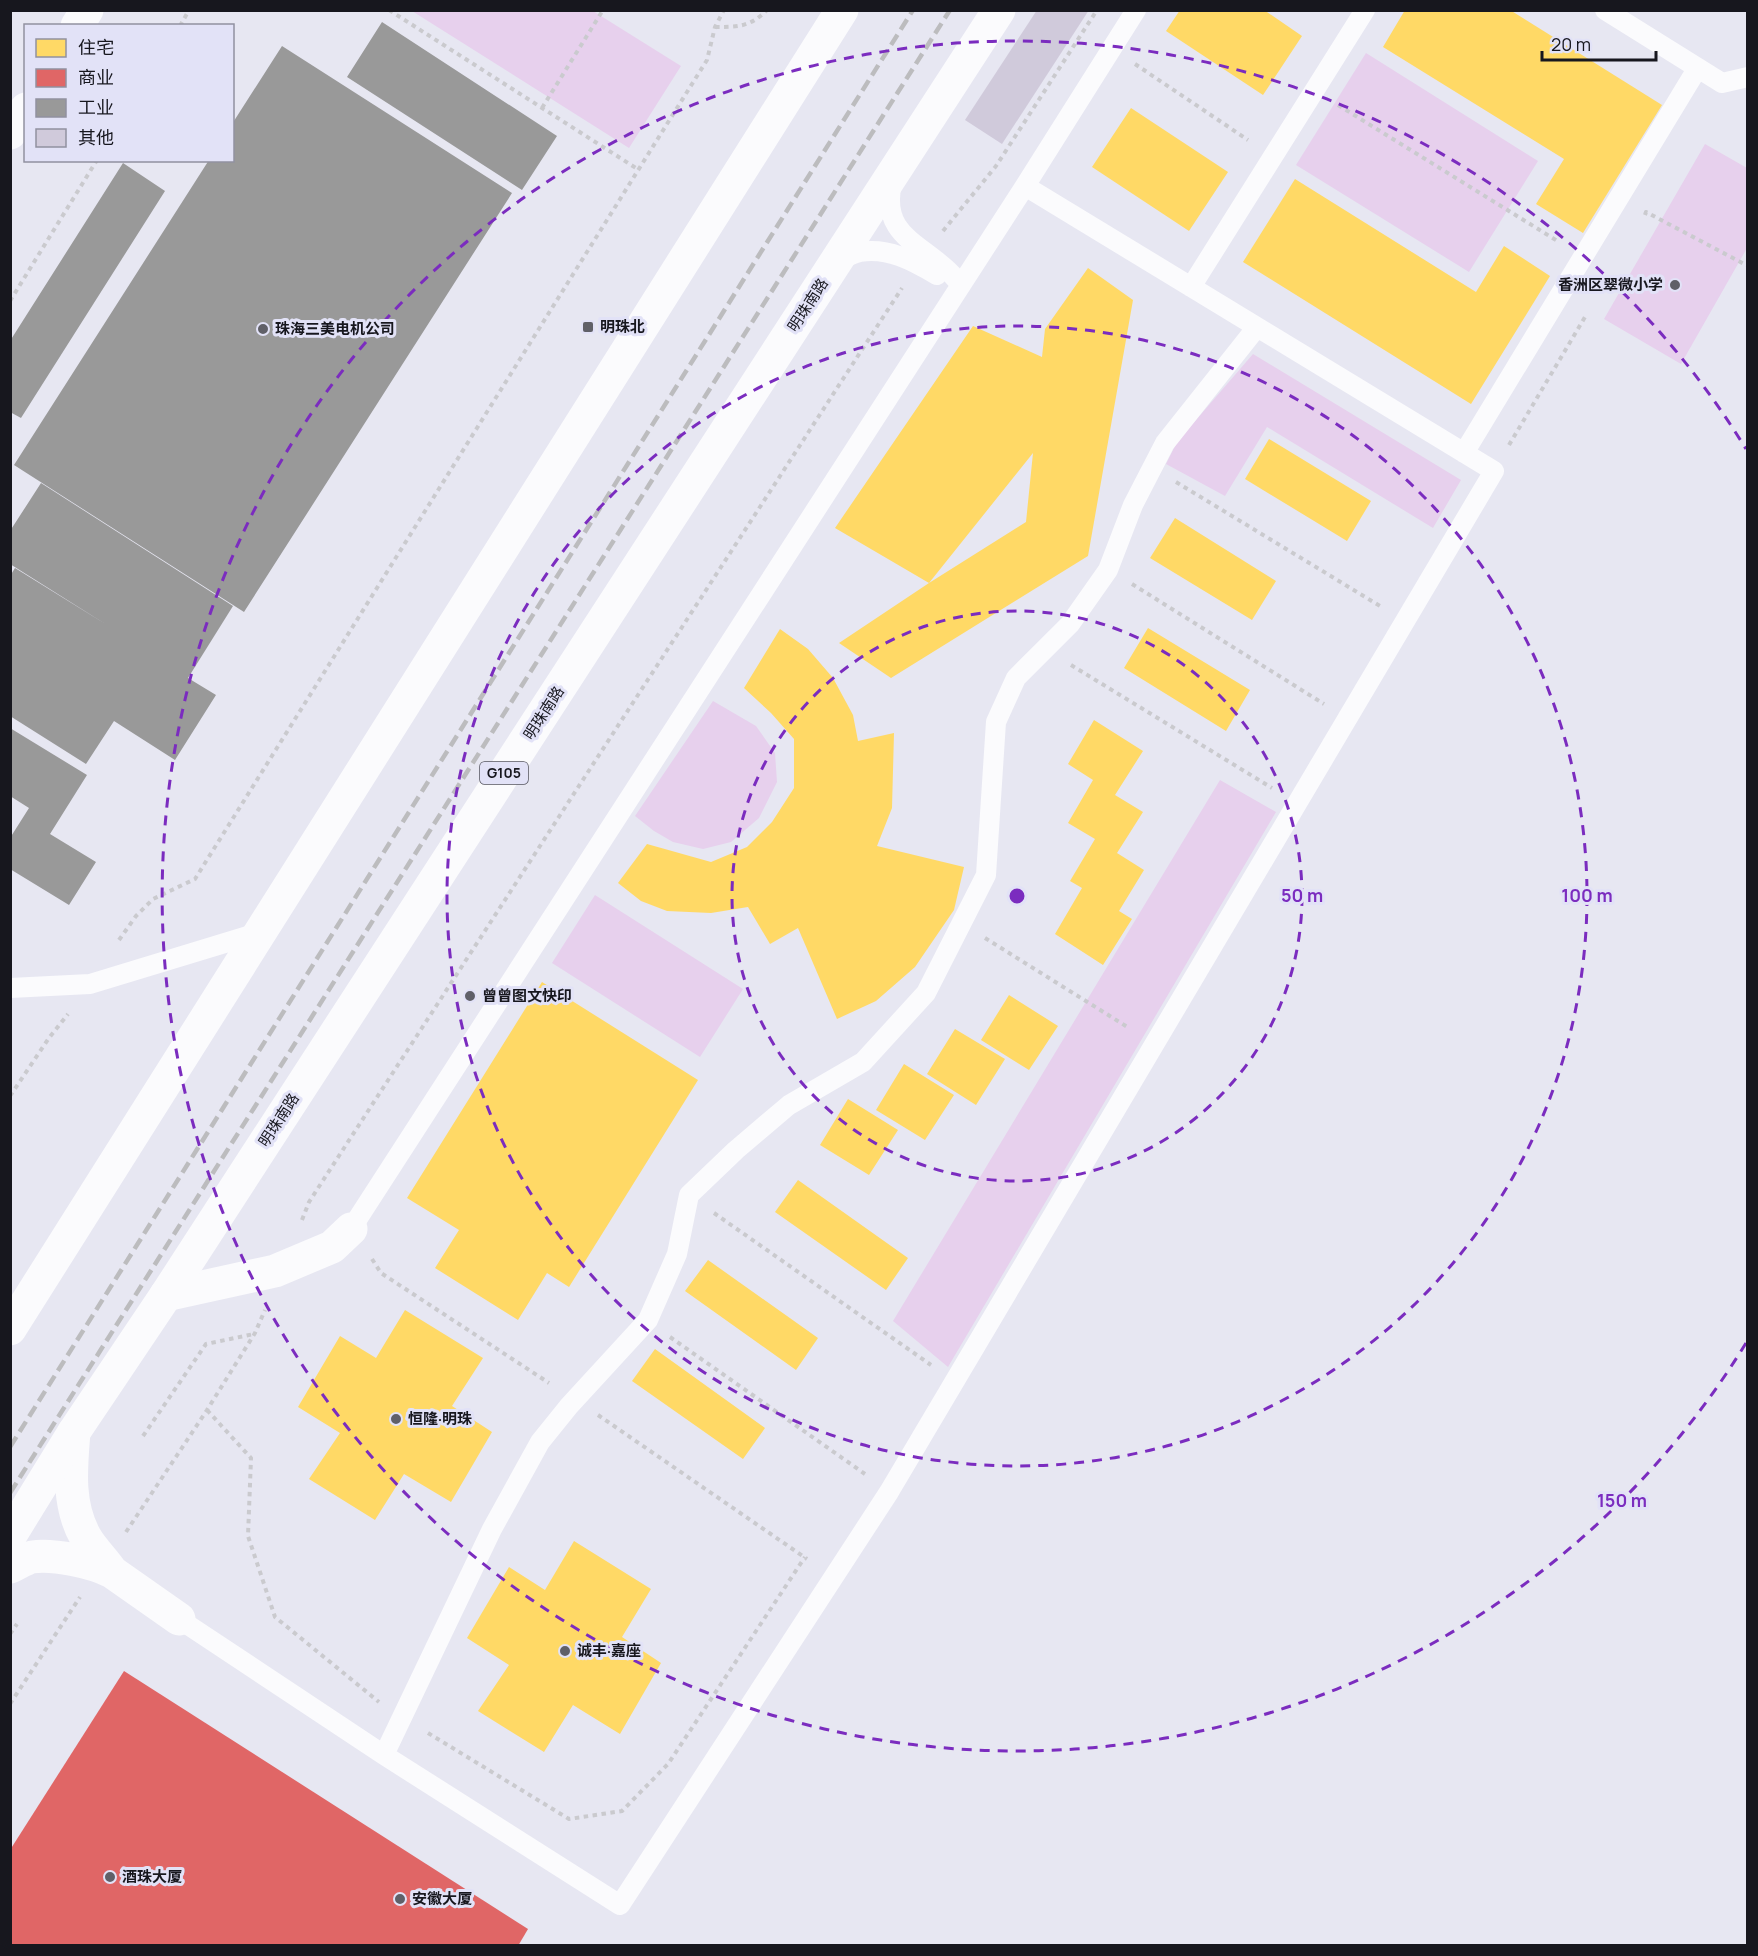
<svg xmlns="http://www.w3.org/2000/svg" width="1758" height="1956" font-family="Manrope,'Noto Sans SC',sans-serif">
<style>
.green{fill:#e7d0ed}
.homes{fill:#ffd966}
.shops{fill:#e06666}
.industry{fill:#999}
.building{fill:#d0cadb}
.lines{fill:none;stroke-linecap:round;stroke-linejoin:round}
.path{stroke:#cacace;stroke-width:4;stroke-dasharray:4.5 4.5;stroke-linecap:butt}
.service{stroke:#fbfbfd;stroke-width:20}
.minor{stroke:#fbfbfd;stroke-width:33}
.trunk{stroke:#fbfbfd;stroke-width:33}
.rail{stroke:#bcbcbe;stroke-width:4.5;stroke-dasharray:12 6;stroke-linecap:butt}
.ring{fill:none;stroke:#7b2cbf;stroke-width:3;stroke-dasharray:10 8}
.poi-dot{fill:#606068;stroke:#e2e2f7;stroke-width:2}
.labels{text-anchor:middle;stroke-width:6;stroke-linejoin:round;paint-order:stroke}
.shield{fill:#e2e2f7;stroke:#54545f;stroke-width:1.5}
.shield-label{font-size:14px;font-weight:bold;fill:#17171e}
.poi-label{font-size:15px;font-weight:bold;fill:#17171e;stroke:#e2e2f7;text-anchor:start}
.street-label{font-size:15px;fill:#17171e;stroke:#e2e2f7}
.centre{fill:#7b2cbf;stroke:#e2e2f7;stroke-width:3}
.ring-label{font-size:18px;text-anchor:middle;font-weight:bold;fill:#7b2cbf;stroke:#e2e2f7;stroke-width:6;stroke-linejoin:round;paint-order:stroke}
</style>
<rect width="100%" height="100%" fill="#e7e7f2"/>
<path class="green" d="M412,11H593L681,66L629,148Z
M1366,53L1538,161L1469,272L1296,165Z
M1705,144L1747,168V248L1681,364L1604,319Z
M1253,354L1461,480L1433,528L1267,427L1225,496L1166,464L1177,442Z
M713,701L756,726L775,753L777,782L759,818L731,842L703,849L673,842L654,831L635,816Z
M1220,780L1276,812L948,1367L893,1321Z
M595,895L743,989L700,1057L552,963Z"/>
<path class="homes" d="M1180,10H1264L1302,36L1263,95L1166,31Z
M1405,10H1510L1662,105L1583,233L1536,204L1564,159L1383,47Z
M1131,108L1228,172L1189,231L1092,167Z
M1295,179L1476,292L1504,246L1550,276L1471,404L1243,262Z
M1088,268L1133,300L1088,556L891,678L839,643L929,583L1026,522L1033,453L929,583L835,528L973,326L1042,357L1045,329Z
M1269,439L1371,501L1347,541L1245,479Z
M1175,518L1276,581L1252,620L1150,558Z
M1148,628L1250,690L1226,731L1124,668Z
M780,629L808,649L833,678L853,715L858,741L894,733L892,808L877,846L964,867L954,910L915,967L876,1001L837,1019L798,928L770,944L748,907L711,913L667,911L641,901L618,883L647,844L711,862L747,847L772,822L794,788V739L771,713L744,688Z
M1094,720L1143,751L1115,795L1143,812L1117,853L1144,870L1119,911L1132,919L1103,965L1055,934L1082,888L1070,881L1095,839L1068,823L1093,780L1068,764Z
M542,982L698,1080L569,1287L547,1273L518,1320L435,1268L459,1230L407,1198Z
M1009,995L1058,1026L1029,1070L981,1040Z
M955,1029L1005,1059L976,1105L927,1074Z
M904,1064L954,1095L925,1140L876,1110Z
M848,1099L898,1130L869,1175L820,1145Z
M798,1180L908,1258L886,1290L775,1212Z
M708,1260L818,1338L796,1370L685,1291Z
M405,1310L483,1358L452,1406L492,1432L451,1502L404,1474L375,1520L309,1479L340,1433L298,1407L340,1336L376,1358Z
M655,1349L765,1428L743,1459L632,1381Z
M574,1541L651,1589L622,1637L661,1663L620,1734L573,1705L544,1752L478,1711L509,1665L467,1638L509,1567L545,1590Z
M128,1805L203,1853L173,1900L215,1926L202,1946H47L59,1926L17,1900L63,1829L98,1852Z
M384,1864L459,1912L438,1946H281L319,1887L354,1910Z"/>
<path class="shops" d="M124,1671L528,1929L518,1946H10V1850Z"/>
<path class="industry" d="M382,22L557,136L522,190L347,77Z
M282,46L512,193L244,612L14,465L209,160H232V124Z
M123,163L165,191L21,418L10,412V341Z
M41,483L233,606L188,678L216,695L175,760L114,721L86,764L10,716V576L15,568L107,625L10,564V531Z
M10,728L87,775L50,834L96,862L69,905L10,869V838L29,808L10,796Z"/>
<path class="building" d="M1037,10H1089L1002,144L965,120Z"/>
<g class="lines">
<path class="path" d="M389,10L639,170
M180,26L189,10
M715,27C738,27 750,27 767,10
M1135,64L1248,140
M1338,105L1559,242
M542,108L603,10
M1645,215L1646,212L1748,266
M943,231L996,166L1097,10
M10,301L97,160
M1509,445L1585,317
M1176,482L1380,606
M1132,584L1324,704
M1071,665L1272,788
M985,938L1129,1028
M119,940L136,916L153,899L195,879L707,60L715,27L724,10
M10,1096L49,1038L68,1014
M714,1213L931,1365
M302,1220L309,1202L902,288
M372,1259L381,1273L549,1383
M670,1337L865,1474
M207,1410L251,1458L248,1536L275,1617L379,1702
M598,1415L807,1559
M143,1436L206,1344L254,1334
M126,1532L207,1410L255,1333L265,1310
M10,1634L17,1624
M10,1704L80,1597
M428,1733L569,1819L622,1811L668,1764L805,1557"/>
<path class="service" d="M1605,10L1722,83L1748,77
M892,183C881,232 915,241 945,268C951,273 956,279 961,285
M838,261C845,258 853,253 860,252C888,247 913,261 937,275
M1191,287L1365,10
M1464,453L1697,69
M10,988L90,984L261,932
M351,1229L1025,186L1136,10
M179,1619L384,1755L620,1905L889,1492L1494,471L1025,186
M384,1755L492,1529L540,1442L569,1406L648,1320L677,1254L689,1195L736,1150L789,1105L863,1062L926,993L986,875L996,722L1016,678L1070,624L1108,570L1133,505L1165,443L1257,327"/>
<path class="minor" d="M77,26L87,10
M10,133L26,109
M166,1295L275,1271L332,1247L351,1229
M74,1432C71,1468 67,1505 86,1538C93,1550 104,1560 112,1572
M10,1567C17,1564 25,1559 32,1557C54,1554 92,1562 112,1572L179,1619"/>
<path class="trunk" d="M10,1329L842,10
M10,1536L74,1432L166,1295L999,10"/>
<path class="rail" d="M10,1447L913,10
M10,1493L950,10"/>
</g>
<g class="ring">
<circle cx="1017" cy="896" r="285"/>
<circle cx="1017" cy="896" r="570"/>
<path d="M1746 1343A855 855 0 1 1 1746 449"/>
</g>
<g class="poi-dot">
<circle cx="1675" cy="285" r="6"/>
<rect x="582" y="321" width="12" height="12" rx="3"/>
<circle cx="263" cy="329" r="6"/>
<circle cx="470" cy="996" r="6"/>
<circle cx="396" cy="1419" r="6"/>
<circle cx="565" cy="1651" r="6"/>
<circle cx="110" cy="1877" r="6"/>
<circle cx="400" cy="1899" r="6"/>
</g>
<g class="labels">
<rect class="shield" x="480" y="762" width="48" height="22" rx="4.5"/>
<g class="shield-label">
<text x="504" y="778">G105</text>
</g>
<g class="poi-label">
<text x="1663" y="290" text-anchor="end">香洲区翠微小学</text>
<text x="600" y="332">明珠北</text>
<text x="275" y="334">珠海三美电机公司</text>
<text x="482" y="1001">曾曾图文快印</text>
<text x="408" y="1424">恒隆·明珠</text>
<text x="577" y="1656">诚丰·嘉座</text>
<text x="122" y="1882">酒珠大厦</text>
<text x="412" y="1904">安徽大厦</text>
</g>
<g class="street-label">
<text transform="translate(808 305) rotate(-57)" y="5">明珠南路</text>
<text transform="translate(544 713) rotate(-57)" y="5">明珠南路</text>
<text transform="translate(279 1120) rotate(-57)" y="5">明珠南路</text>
</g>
</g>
<circle cx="1017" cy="896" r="9" class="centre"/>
<g class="ring-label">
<text x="1302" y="902">50 m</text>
<text x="1587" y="902">100 m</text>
<text x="1622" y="1507">150 m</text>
</g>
<rect width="1758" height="1956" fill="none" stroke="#17171e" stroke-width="24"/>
<rect x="24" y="24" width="210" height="138" fill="#e2e2f7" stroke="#9191a0" stroke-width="1.5"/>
<rect x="36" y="39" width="30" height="18" fill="#ffd966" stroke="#9191a0" stroke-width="1.5"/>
<text x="78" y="54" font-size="18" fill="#17171e">住宅</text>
<rect x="36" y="69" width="30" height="18" fill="#e06666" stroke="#9191a0" stroke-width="1.5"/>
<text x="78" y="84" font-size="18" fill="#17171e">商业</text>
<rect x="36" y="99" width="30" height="18" fill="#999999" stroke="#9191a0" stroke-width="1.5"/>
<text x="78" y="114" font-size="18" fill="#17171e">工业</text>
<rect x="36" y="129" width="30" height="18" fill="#d0cadb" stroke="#9191a0" stroke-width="1.5"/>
<text x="78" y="144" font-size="18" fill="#17171e">其他</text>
<path d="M1542 51v9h114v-9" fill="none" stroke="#17171e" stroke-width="3"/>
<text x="1551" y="51" font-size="18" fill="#17171e" stroke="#e2e2f7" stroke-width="4.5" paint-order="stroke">20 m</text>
</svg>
